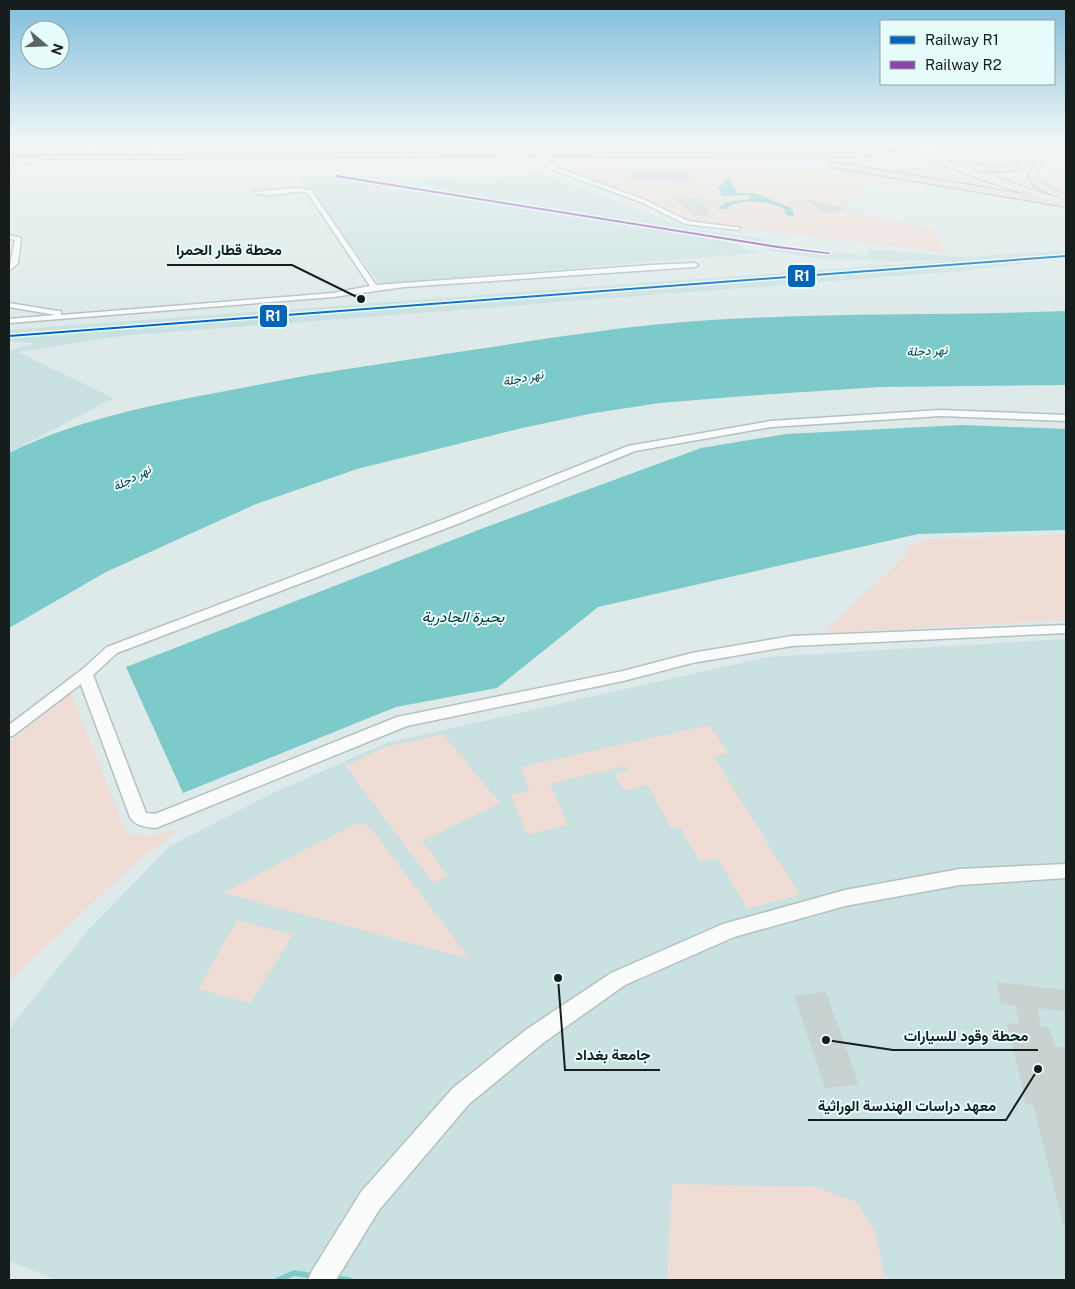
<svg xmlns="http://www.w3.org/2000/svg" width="1075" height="1289" font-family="'Public Sans',Vazirmatn,sans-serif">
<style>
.built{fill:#c9e1e0}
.green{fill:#eedcd5}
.water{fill:#7ccac9}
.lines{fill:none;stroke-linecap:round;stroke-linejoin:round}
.stream{stroke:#7ccac9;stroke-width:5.5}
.building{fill:#c8d2d1}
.trunk-tunnel{stroke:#b5c1c0;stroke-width:9;stroke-dasharray:9 4.5;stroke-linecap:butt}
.minor-casing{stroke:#b6c0c0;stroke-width:3}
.tertiary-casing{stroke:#b6c0c0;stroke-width:3}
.secondary-casing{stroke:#b6c0c0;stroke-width:2}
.primary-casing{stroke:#a6a29f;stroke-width:2}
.trunk-casing{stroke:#a6a29f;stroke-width:2}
.minor{fill:#fafcfc;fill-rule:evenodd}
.tertiary{fill:#fafcfc;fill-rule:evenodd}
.secondary{fill:#fafcfc;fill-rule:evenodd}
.primary{fill:#e9e6e4;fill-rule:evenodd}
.trunk{fill:#e4dedc;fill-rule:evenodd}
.primary-bridge-casing{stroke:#a6a29f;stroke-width:9;stroke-linecap:butt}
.primary-bridge{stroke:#e9e6e4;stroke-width:8}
.rail-1-casing{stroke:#e6fcfb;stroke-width:3}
.rail-2-casing{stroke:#e6fcfb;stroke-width:3}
.rail-1{fill:#0065bd;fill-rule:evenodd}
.rail-2{fill:#8e44ad;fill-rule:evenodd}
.labels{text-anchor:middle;stroke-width:4;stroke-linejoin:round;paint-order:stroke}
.far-water-label{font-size:12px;font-style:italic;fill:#003232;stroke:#e6fcfb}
.water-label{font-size:15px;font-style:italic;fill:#003232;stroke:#e6fcfb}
.leader{fill:none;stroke:#151d1d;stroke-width:2}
.callout-dot{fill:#151d1d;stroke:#e6fcfb;stroke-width:2}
.callout-label{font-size:15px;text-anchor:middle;font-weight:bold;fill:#151d1d;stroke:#e6fcfb;stroke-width:4;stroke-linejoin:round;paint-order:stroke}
.line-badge{stroke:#e6fcfb;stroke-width:2}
.badge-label{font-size:14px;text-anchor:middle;font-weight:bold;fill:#fff}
</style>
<rect width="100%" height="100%" fill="#ddeae9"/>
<path class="built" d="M539,173L688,228L766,239L764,243L867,256L869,249L964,257L1066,251V258L962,271L120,336L22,351L18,352L113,398L9,453V350L31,345L33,343L9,341V330L956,260L894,261L825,259L765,250L769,247L719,238L758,253L380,284L300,177L355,175L402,182L444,178L490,184L501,178Z
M1066,639V1280H57L9,1261V1029L91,927L170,846L271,794L386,743L767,657Z"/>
<path class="green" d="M1055,144L1043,150L1032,163C1022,151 997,152 982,150Z
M1059,149L1066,153V191L1054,183L1048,174L1052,152Z
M965,152L1004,154L1015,160L1014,163C990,168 970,161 948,154Z
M898,156L902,159L890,171L802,158Z
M563,159L774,160L777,162L796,163L883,178L884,179L843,203L854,213L935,228L945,253L692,222L632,193L554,165L555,162Z
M906,161H918L977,184L895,172Z
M1066,534V620L829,633L828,629L908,553L906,547L928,539Z
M71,693L126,833L149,836L182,828L135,863L9,982V743Z
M710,725L728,753L714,757L800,895L747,909L718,858L700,862L680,827L671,829L648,785L623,791L615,774L628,771L625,766L550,784L568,825L527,835L511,795L530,791L520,767Z
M443,734L500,803L422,841L448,876L433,883L345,766L388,746Z
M360,823L369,826L470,959L223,893L349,827Z
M237,920L293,935L250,1003L198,989Z
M672,1184L816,1187L856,1202L876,1233L884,1276L891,1280H667Z"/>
<path class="water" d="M726,179H729L738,193H755L791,208L794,214L792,216L785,214V210C774,201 736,197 727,209H717L726,202L751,199L749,195L722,196L718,187Z
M1066,311V385L880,387L745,396L660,403L594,413L522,428L357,469L256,504L106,572L9,628V453C86,415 173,401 257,385C326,371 395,362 465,351C538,340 610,328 684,322C811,312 939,316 1066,311Z
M962,425L1066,429V530L918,534L598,607L497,688L396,707L183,793L126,667L486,527L701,448L786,434Z"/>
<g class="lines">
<path class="stream" d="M334,1278L349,1280
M278,1280L294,1273L314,1276"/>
</g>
<path class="building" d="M630,170H687L690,181L637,180L631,179Z
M700,198L710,215L695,216L674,199Z
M806,200L830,204L846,209L830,214L822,211Z
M996,982L1066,990V1011L1038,1008L1041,1027H1049L1055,1046L1066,1048V1224L1063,1225L1033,1105L1026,1104L1007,1023L1019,1024L1016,1006L1001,1004Z
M826,992L859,1085L825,1088L794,995Z"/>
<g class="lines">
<path class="trunk-tunnel" d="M909,150L928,149"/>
<defs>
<path id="minor" d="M31,141H36L19,152L14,151Z
M97,141H102L87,152H83V150Z
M163,141H168L154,152H150V150Z
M230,141H234L222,153H218Z
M241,141H245L235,153H231Z
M310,141H314L306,152H302Z
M374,141H378L372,152H368Z
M436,141H440L434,152L431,150Z
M552,141H673L671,142Z
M711,141H810L808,142Z
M542,156H546L549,162L560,169L645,200L688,221L741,228L738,230L685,224L641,202L556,171L545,164Z
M297,188L311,190L376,285L652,265L695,263L698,265L695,267L404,287L333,297L9,323V319L56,315L9,307V303L58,311H61V315L333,293L370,286L307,192C290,189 270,200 254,192Z
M9,235L21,238L18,263L9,271L15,240L9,239Z
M85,670L90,671L91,674L90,677L14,735L9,737V725L80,671Z"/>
<path id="tertiary" d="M862,141H869L854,148L817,151L9,153V149L817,147L853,144Z
M940,410L1066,415V421L940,416L771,427L635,451L460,523L117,653L93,675L146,813L155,814L397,717L623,671L692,653L792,636L1066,625V633L792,646L692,663L623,681L407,726L156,828C146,827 135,826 130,817L77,674L107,647L450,517L628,446L771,421Z
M1066,864V878L960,885L845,906L734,937L625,985L543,1043L469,1104L379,1210L336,1280H308L312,1271L361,1192L453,1088L527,1029L611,973L723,924L845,890L960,869Z"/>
<path id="secondary" d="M38,157H41V161L9,163V159Z"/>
<path id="primary" d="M890,141H899L907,145L903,147Z
M929,156H935L1066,201V207L986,181L929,160Z"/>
<path id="trunk" d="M1066,141V147L1046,158L1036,175L1040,181L1065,195V199L1062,200L1033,185L1028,175L1040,154L1057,145L999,149L995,147L999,145Z
M980,148C997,149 1019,149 1031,163C1018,176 967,173 953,163L957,160C976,164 1004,173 1022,163L1003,155L951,153L947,151L951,149Z
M916,151H919V155L807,158L512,156L9,160V156L512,152L807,154Z
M833,162L1066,201V207L830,167V163Z"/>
</defs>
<use href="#minor" class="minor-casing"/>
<use href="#tertiary" class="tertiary-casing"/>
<use href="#secondary" class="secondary-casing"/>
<use href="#primary" class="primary-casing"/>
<use href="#trunk" class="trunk-casing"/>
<use href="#minor" class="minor"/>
<use href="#tertiary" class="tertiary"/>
<use href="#secondary" class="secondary"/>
<use href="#primary" class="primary"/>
<use href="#trunk" class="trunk"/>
<defs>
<path id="primary-bridge" d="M912,144L942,157"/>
</defs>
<use href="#primary-bridge" class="primary-bridge-casing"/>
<use href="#primary-bridge" class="primary-bridge"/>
<defs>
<path id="rail-1" d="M1066,255V257L9,337V335Z"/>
<path id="rail-2" d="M336,175L778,246L831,253L829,254L778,248L335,177Z"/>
</defs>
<use href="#rail-1" class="rail-1-casing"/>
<use href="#rail-2" class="rail-2-casing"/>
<use href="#rail-1" class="rail-1"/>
<use href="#rail-2" class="rail-2"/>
</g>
<linearGradient id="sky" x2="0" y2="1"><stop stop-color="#7dbddc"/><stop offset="0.44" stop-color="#f0f6f5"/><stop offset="1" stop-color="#f0f6f5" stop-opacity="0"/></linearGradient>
<rect width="1075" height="321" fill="url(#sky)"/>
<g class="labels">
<g class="far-water-label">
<text transform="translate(927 351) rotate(-3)" y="4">نهر دجلة</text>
<text transform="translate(523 378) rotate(-11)" y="4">نهر دجلة</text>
<text transform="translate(132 478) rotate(-28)" y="4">نهر دجلة</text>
</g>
<g class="water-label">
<text x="463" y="622">بحيرة الجادرية</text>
</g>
</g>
<path class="leader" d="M361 299L292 265H167M826 1040L893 1050H1038M558 978L565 1070H660M1038 1069L1006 1120H808"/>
<g class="callout-dot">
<circle cx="361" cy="299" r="5"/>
<circle cx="826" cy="1040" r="5"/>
<circle cx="558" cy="978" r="5"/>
<circle cx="1038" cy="1069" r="5"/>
</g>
<g class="callout-label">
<text x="229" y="255">محطة قطار الحمرا</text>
<text x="966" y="1041">محطة وقود للسيارات</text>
<text x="613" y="1060">جامعة بغداد</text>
<text x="907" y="1111">معهد دراسات الهندسة الوراثية</text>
</g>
<g class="line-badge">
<rect x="787" y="264" width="29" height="24" rx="5" fill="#0065bd"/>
<rect x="259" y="304" width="29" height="24" rx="5" fill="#0065bd"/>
</g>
<g class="badge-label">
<text x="802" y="281">R1</text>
<text x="273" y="321">R1</text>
</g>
<rect width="1075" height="1289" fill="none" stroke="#151d1d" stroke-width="20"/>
<rect x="880" y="20" width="175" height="65" fill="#e6fcfb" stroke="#92a3a2"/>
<rect x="890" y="36" width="25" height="8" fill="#0065bd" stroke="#92a3a2"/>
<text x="925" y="45" font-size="15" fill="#151d1d">Railway R1</text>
<rect x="890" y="61" width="25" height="8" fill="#8e44ad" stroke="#92a3a2"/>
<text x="925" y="70" font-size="15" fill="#151d1d">Railway R2</text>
<g transform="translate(45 45) rotate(109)"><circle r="24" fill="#e6fcfb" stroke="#92a3a2"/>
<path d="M0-4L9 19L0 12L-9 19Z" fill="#5b6564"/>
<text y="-8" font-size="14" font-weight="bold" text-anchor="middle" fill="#151d1d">N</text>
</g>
</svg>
